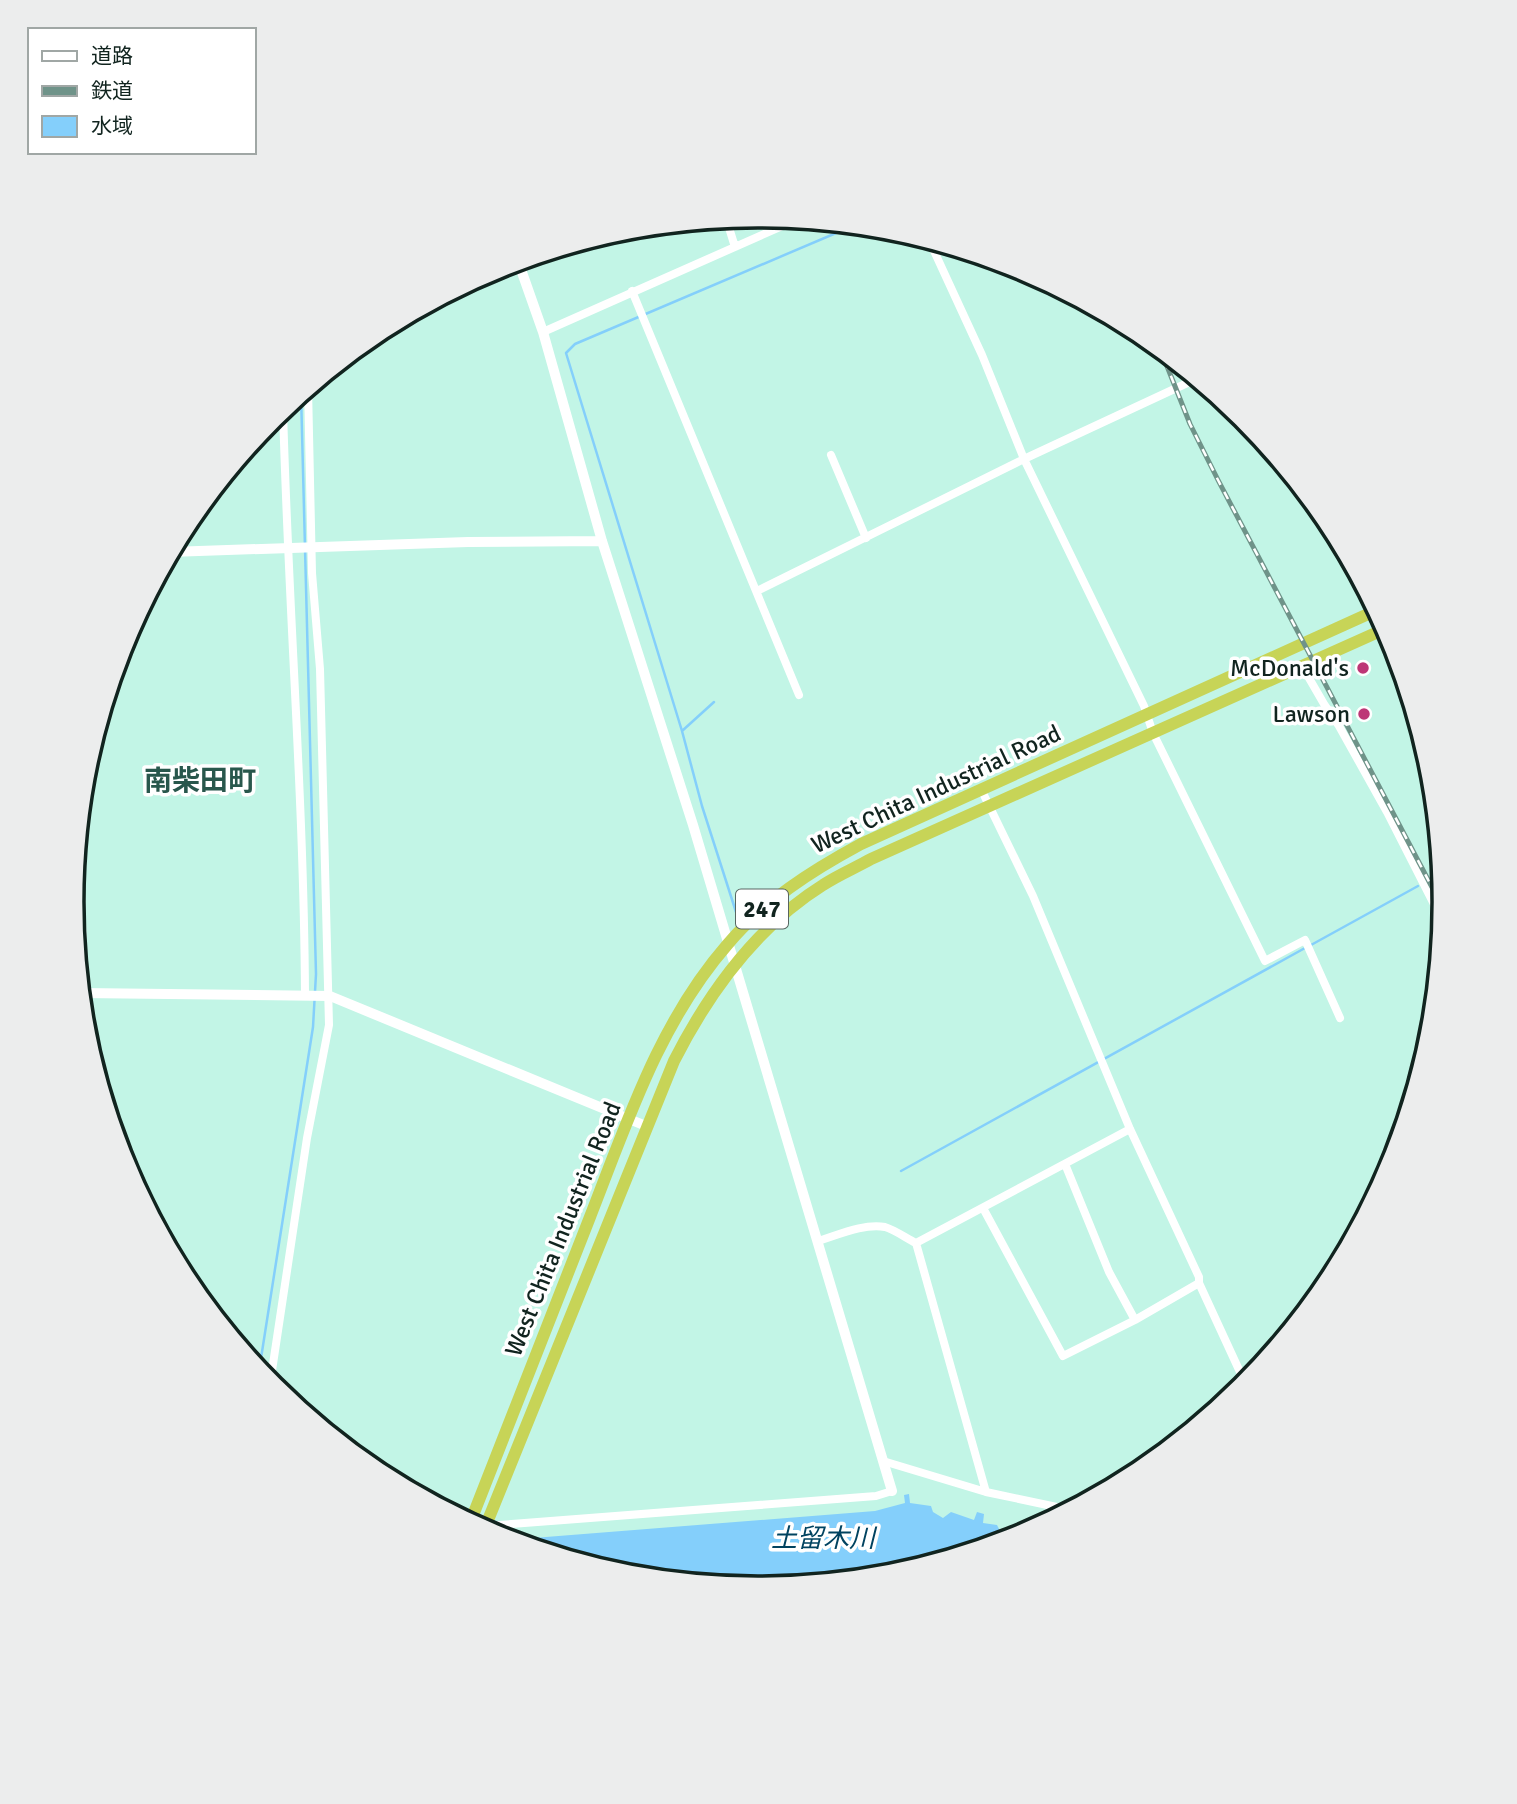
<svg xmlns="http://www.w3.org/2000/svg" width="1517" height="1804" font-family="Signika,'Noto Sans JP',sans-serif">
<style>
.water{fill:#84cffb}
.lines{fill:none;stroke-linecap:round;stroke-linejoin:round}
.stream{stroke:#84cffb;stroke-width:2.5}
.minor{stroke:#fff;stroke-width:8}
.tertiary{stroke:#fff;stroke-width:10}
.trunk{stroke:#c7d457;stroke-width:12}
.rail-casing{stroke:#6f9389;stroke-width:5}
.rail{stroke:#fff;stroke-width:2.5;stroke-dasharray:8;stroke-linecap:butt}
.poi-dot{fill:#bd3676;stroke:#fff;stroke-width:2.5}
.labels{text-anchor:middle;stroke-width:7;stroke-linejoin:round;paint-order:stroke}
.shield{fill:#fff;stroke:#586662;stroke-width:2}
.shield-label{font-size:23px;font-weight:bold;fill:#11241f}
.poi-label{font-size:24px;fill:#11241f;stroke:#fff;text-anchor:end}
.street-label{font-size:24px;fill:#11241f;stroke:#fff}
.water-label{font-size:26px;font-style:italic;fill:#014360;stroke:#fff}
.quarter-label{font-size:28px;font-weight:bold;fill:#28574c;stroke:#fff}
.rim{fill:none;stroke:#11241f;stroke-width:3.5}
</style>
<rect width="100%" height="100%" fill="#c2f5e6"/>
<path class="water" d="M909,1494L910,1503L931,1506L933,1512L943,1518L951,1512L974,1520L977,1512L984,1514L983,1523L997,1525L1001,1533L1016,1538L892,1576L758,1589L624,1575L507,1540L875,1511L905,1503L904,1495Z"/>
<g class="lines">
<path class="stream" d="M714,702L682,731L702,806L736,912
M682,731L566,353L575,344L855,225
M1311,945L1418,886
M901,1171L1305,948
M259,1371L313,1027L316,974L301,393"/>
<path class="minor" d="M726,218L735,247
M929,240L982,355L1024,459L1144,706L1153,733L1265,961L1305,940L1340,1018
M632,291L799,695
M543,332L798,219
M283,408C288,604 304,800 305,996
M831,455L866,538
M757,591L1024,459L1198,378
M1302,666L1324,704L1339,726L1387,812L1443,922
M981,789L1033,896L1130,1129L1199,1277V1283L1246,1385
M79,832L86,1039
M1065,1164L1109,1272L1135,1320
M983,1208L1063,1356L1135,1320L1199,1283
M818,1241C838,1235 864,1223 885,1227C895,1230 906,1238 916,1243L986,1492
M916,1243L1130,1129
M270,1384L307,1138L329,1025L320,669L312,573L308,387
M883,1461L986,1492L1071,1510
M486,1526L876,1496L892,1491"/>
<path class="tertiary" d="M518,261L543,332L602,541L693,825L892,1491
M170,552L468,542L602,541
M81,993L330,996L646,1126"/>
<path class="trunk" d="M470,1523C510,1421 550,1319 590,1217C627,1123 659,1023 727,945C764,901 811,871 861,844L1377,610
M484,1530L674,1061C709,992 756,927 823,885C838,875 855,868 871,859L1387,628"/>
<defs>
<path id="rail" d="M1159,346L1190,424L1218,480L1444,910
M73,885L74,930"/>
</defs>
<use href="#rail" class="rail-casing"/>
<use href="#rail" class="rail"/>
</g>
<g class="poi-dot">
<circle cx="1363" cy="668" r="7"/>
<circle cx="1364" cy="714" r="7"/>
</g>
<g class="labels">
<rect class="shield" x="736" y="889.5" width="52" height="39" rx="5"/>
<g class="shield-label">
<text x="762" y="917">247</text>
</g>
<g class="poi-label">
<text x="1349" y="676">McDonald's</text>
<text x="1350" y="722">Lawson</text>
</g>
<g class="street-label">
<text transform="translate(936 789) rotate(-25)" y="8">West Chita Industrial Road</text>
<text transform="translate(563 1229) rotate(-68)" y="8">West Chita Industrial Road</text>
</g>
<g class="water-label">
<text x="823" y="1547">土留木川</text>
</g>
<g class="quarter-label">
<text x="200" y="790">南柴田町</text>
</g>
</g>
<path d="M0 0H1517V1804H0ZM84 902a674 674 0 1 1 1348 0a674 674 0 1 1-1348 0Z" fill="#eceded" fill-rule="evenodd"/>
<path class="rim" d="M84 902a674 674 0 1 1 1348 0a674 674 0 1 1-1348 0Z"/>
<rect x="28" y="28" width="228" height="126" fill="#ffffff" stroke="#a0a7a5" stroke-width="2"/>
<rect x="42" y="51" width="35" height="10" fill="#ffffff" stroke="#a0a7a5" stroke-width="2"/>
<text x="91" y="63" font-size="21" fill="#11241f">道路</text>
<rect x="42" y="86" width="35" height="10" fill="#6f9389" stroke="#a0a7a5" stroke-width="2"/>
<text x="91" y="98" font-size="21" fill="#11241f">鉄道</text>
<rect x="42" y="116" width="35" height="21" fill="#84cffb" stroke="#a0a7a5" stroke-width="2"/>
<text x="91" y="133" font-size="21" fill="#11241f">水域</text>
</svg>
